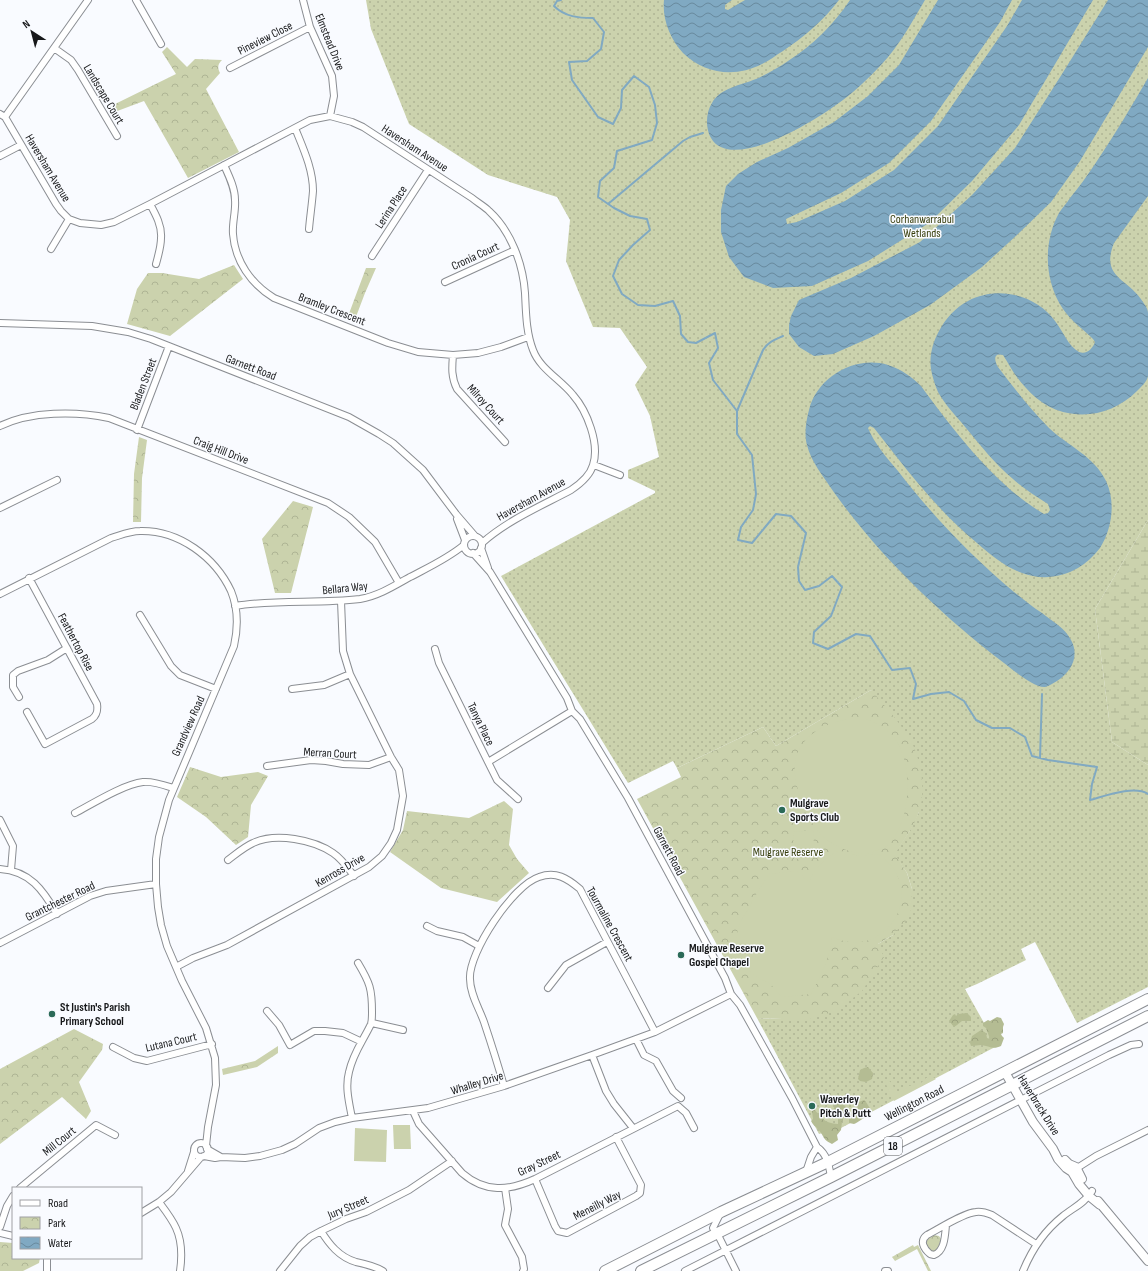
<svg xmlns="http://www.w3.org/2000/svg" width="1148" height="1271" font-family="'Sofia Sans Condensed',sans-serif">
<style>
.grass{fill:url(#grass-dots)}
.forest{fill:url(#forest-crowns)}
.wetland{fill:url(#wetland-marsh)}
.park{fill:url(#park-crowns)}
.garden{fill:#cbd2ad}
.water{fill:url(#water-waves)}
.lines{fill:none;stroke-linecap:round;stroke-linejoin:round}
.stream{stroke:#80a9c2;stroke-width:2}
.minor-casing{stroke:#8b8e93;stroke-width:8}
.tertiary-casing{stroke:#8b8e93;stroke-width:10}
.trunk-casing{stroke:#8b8e93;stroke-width:12}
.minor{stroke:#fff;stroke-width:6}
.tertiary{stroke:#fff;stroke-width:8}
.trunk{stroke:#fff;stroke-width:10}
.poi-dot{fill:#2b6a58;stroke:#f9fbff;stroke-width:1.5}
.labels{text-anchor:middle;stroke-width:3;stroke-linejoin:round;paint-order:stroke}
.shield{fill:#f9fbff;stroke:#5b5c5f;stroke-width:1}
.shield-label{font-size:11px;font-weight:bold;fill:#17181a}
.street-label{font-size:12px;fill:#17181a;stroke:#f9fbff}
.park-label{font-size:12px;fill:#363d0a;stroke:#f9fbff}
.poi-label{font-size:12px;font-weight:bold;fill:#17181a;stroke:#f9fbff;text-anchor:start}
</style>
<defs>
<pattern id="grass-dots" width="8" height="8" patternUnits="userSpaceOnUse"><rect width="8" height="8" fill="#cbd2ad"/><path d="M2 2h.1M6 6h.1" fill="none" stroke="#aeb494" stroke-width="1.8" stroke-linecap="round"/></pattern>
<pattern id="forest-crowns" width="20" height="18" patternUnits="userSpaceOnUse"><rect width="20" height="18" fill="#b4bc93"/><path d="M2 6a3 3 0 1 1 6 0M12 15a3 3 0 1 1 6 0" fill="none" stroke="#9aa17e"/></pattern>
<pattern id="wetland-marsh" width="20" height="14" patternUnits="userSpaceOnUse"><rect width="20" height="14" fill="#cbd2ad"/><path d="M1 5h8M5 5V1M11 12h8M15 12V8" fill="none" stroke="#aeb494"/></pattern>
<pattern id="park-crowns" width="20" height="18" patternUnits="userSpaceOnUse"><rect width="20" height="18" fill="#cbd2ad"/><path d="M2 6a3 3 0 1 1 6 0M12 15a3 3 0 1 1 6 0" fill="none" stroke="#aeb494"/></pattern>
<pattern id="water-waves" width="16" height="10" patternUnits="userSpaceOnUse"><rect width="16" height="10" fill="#80a9c2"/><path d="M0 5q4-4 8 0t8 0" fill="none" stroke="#68899d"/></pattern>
</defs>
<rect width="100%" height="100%" fill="#f9fbff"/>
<path class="grass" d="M366,0H1148V520L1095,609L1112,742L1148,765V987L1077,1023L1035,942L1021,949L1026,960L977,984L965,989L997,1046L841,1128L819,1134L757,1018L782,1019L878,944L893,935L912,889L907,873L894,854L909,832L919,812L871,690L776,746L763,727L677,768L673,761L628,783L501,576L655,493V491L628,478V470L659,457L650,416L635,385L647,367L620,328L593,327L566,261L570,220L557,197L488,175L409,124L371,29Z"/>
<path class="forest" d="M967,1013L971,1017V1021H962L957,1025L954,1027L949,1021L953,1015L955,1014L956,1016L958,1014Z
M997,1017L1001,1018L1004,1024L1003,1027V1033L1001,1034L1002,1036L1004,1038L1001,1046C993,1050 989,1046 981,1045C978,1045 975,1046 971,1046L970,1043L972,1036L981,1030L986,1033L987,1038L990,1039L986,1028L983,1026V1023L988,1020L990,1021Z
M868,1067L873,1073L872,1079L866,1082L860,1081L858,1079L860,1070L864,1068Z
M864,1100L866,1102L871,1110L867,1117C862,1118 859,1122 854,1124L849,1123V1118L851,1115H856L859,1116L861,1115C857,1110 857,1107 859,1102Z
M836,1103L844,1105L847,1108L842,1122L841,1130L837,1135L838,1140L832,1144C822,1139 825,1137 818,1129C815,1126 813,1125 811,1121L813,1119L812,1111L814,1109C822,1118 824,1123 838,1124V1118L832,1113Z"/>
<path class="wetland" d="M1148,520V765L1112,742L1095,609Z"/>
<path class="park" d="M167,47L187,67L195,59L222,60C218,64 217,67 220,73L206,89L239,152L188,178L144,101L112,113L109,107L176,74L162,52Z
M234,265L243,279L170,336L127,324L137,289L148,273H162L199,279Z
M366,268H376L365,293L354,322L347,319Z
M139,437L147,440L142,478L141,522H133L134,474Z
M293,501L313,507L291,593H275L262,539Z
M871,690C883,704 896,718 906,733C920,752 927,789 919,812C914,827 903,841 895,854L907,873L912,889L911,910L906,920L893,935L878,944L884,957L862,991L836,1011L810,1019H782L757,1018L637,799L681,777L677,768L763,727L776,746Z
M190,767L221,777L258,772L268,776L251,805L248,837L236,845L206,817L177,797Z
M504,801L513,809L509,845L517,859L529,873L497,902L441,888L390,852L403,830L407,811L469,818Z
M74,1029L103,1044L102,1050L79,1082L91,1111L86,1119L62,1097L0,1144V1069Z
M278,1046V1053L257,1067L223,1075L222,1069L255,1061Z
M934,1235L939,1236L941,1239C939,1244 939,1250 933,1252C928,1251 926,1245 926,1240Z
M0,1242L13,1243V1258H40L39,1263L23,1271H0Z
M913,1245L914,1247L918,1245L931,1271H928L917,1249L895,1261L892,1257Z"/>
<path class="garden" d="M849,719C854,719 860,719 865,719C873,721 885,728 891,734C913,757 912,812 894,837C893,839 891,843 889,845C886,847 873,852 870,853C855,856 833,846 822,836C806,819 787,774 798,752C807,732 829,722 849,719Z
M813,830L815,858L794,859L793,832Z
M838,851C844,851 846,852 851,854C859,857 869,855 878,854C930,888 888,963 832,937C830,958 821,975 811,994L782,997C778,993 774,987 769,983C765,981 760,979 755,976C740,964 733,944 739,925C742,916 750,910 752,901L769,874L797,871L809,882C815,868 824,858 838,851Z
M933,1077L936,1079L894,1101C890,1094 887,1088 885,1080C894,1080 893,1090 898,1094L909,1086L921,1083L926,1078Z
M393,1125H410L411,1149H394Z
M355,1128L387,1130L386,1162L354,1161Z"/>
<path class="water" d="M664,0H732L725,5V9L728,10L745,0H839C824,20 804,37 783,51C776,55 769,61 762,64C735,78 705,74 683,53C670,39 662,19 664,0Z
M850,0H925C912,22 899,46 881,65C867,80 852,94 836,105C814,121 731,173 711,138C705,128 706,112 712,103C720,88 741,85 756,79C767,74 778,68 788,61C812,46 834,24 850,0Z
M938,0H1012L1000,22L931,121L889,163L841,193L786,219L787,224L797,222L845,201L894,170L938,126L1007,26L1022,0H1093L1019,125L972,181L929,223L868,261L812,286L773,288L744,277L729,257L721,232V210L726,186L738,174L757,162L788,148L834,122L868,96L899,65Z
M1108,0H1148V47L1080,161L1051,202L1019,233L982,267L930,305L874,336L833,354L814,356L799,347L789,334V325L791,316L799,300L851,278L920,242L972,195L1015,148L1062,74Z
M1148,78V196L1114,243C1100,278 1128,278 1143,302C1145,305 1148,309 1148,313C1148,328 1148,343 1148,358C1148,364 1148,371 1148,376C1147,382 1141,387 1137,391C1117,411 1090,419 1063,412C1041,406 1026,390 1014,373C1010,367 1007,361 1003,355C992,352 995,362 998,367C1014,388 1030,409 1049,428C1068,446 1094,456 1106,481C1116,502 1112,529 1100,548C1094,556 1086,563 1078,568C1061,578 1040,580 1022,573C1005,567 991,555 977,543C937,510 906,469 874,428L870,426L868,428C874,443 887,458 898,471C932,515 971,556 1014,592C1023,599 1032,607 1042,613C1052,621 1065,628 1071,640C1080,656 1071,672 1057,681C1053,683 1049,686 1045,687C1034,688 1012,669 1004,663C941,615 879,556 833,491C824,477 811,462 807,445C804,434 806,421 809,410C817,377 855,355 888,365C901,369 912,377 921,386C954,431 996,486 1044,514L1048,513L1050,510L1048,504C1036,496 1024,489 1013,479C995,464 981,446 966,428C957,417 945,405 938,392C935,385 932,376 931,369C929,355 933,342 939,331C946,318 955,308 968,301C998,285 1036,295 1055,321C1063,331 1068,346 1079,352C1087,355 1093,348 1095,342L1093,339C1083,329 1071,321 1063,309C1044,281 1043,242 1059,213C1062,208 1067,203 1070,198C1079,187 1087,176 1095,164C1114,136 1131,107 1148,78Z"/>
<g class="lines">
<path class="stream" d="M561,0L557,1L554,6C565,17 579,18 593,18L604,32L601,49L587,61L569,62L572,80L598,117L613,124L621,108L622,90L634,76L649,87L655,105L657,123L652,140L617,151L614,168L600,181L598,197L614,208L630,216L647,219L650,230L633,245L619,260L613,276L622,294L638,305L655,306L673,301L680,316L681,334L688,342L696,343L715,333L718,348L709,363L713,380L737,411V434L752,455L756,494L753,510L741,527L738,540L752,543L776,514L791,516L806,533L798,567L799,581L805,590L819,586L832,576L842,587L831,616L814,632L813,643L828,649L856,634L870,636L892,670L910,668L916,684L913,699L931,694L949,692L964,701L976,720L992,728H1010L1025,737L1032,756L1048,760L1097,767L1092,784L1090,800C1105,796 1134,785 1148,794
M608,204L683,141L690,137L703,133
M737,411L763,350C768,342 774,340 783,336
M1040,758L1042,694"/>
<defs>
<path id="minor" d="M136,0L161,44
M303,0L310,27L332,76L334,96L330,116
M54,48L71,60L78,70L117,136
M230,68L310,27
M0,114L5,117L56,204L61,211L69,219L80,223L101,225L114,222L150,204L310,120L330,116L352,122L363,127L472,198C478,203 484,206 489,211C511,231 523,264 525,293C526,312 526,332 533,350C540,369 560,379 573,395C587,411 600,444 593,465C590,476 580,484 571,490C541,506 508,520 482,543
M5,117L88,0
M295,128C303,148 313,169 313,191C312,204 310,217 309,229
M0,156L21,145
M224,165C229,176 235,188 235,200C236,211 232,223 233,234C235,261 251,284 274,298L388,343L418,352L453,355L478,353L501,347L528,337
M150,204C156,215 162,226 161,238C161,247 158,256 156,264
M51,249L69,219
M372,256L428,170
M445,282L515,250
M0,323L92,326L128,332L151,339L349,417L379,434L393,443L423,470L456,514L475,536
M453,355C452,367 451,377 457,389L505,442
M0,426C31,411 76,411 109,418L328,503L349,517L375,542L399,583
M137,430L169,346
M594,465L620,475
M0,508L57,480
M457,519L465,540
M464 545a9 9 0 1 1 18 0a9 9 0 1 1-18 0Z
M481,548L488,568
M473,553L490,572L567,698L572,711L580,719L628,798L725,978L731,994L740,1005L792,1098L817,1147C827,1154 829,1165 831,1177
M0,594L111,538C121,535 130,531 140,531C179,530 215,557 231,591C238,608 238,628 234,646L169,800L159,837L156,859V884L158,907L161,925L167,946L182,981L206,1028L215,1058L216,1085L208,1127L206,1146
M235,606C276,599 318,604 360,599C378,596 394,586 410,577C429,567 447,559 464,545
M140,615L171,666L180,675L216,689
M435,649L439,663L488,762L572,711
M292,689L324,685L350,674
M19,697L13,687V675L18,671L48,660L67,648
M27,712L45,744L92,719C97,715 98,711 97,704L29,578
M488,762L497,780L518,799
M267,766L311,760L326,761L343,764L369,765L391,757
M75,813C92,804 124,784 143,782C153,781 164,785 173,788
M0,820L13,846L11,870
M228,860C236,854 244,847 253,843C276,832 314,840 333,853C342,859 348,868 354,876
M0,869C30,871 43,890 57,914
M427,926L437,931L463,937L479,946
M0,943L90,896L106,891L156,884
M176,967L193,958L227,945L369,867L382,856L391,843L397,830L403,796L399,770L391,757L350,674L343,651L341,601
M548,988L566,965L607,942
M267,1011L279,1025L290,1045L314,1031H325L343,1033L360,1041
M372,1023L403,1030
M636,1039L644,1055L656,1061L673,1091L681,1098
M113,1047L134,1058L147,1061L212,1044
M592,1055L606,1091L614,1104L633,1128
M504,1086C498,1065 491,1043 484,1022C479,1008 470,994 470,979C468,953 513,885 539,877C556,871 567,878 580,889L632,988L655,1032
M413,1111L419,1124L462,1173C485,1193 509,1191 535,1179L678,1106L686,1113L694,1128
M352,1118C349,1102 345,1087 349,1072C353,1053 363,1041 371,1024C372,1021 372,1016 372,1012C372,989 370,983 358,963
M194 1150a7 7 0 1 1 14 0a7 7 0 1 1-14 0Z
M207,1149L221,1157
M204,1156L215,1158L221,1157L245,1158L260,1156L282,1150L295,1144L319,1128L335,1122L352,1118L428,1108L504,1086L592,1055L655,1032L731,994
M1074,1170L1096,1156L1148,1130
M188,1171L194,1152
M806,1172L811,1157L817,1147
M535,1179L555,1226L558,1231L567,1233L636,1196L640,1193L641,1185L616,1137
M20,1188L96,1125L115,1135
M505,1188L508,1209L505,1225L522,1257L524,1269L523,1271
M159,1202C165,1210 172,1219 176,1228C182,1241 182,1257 180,1271
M141,1213L159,1202L171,1192L201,1157
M720,1214L713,1228L719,1237L736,1271
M946,1225C945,1235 945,1251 934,1255L930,1254C924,1249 919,1241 927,1235C939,1229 963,1213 976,1212C982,1211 987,1213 992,1215L1036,1244
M0,1227L7,1206L13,1196
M321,1231C329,1244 339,1257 356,1262C366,1264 374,1266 383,1271
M0,1233L13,1236
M47,1271V1258
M280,1271L300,1246L310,1237L321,1231L346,1219L366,1212L409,1190L452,1161
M685,1271L1109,1055L1131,1045L1139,1044
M885,1271H888
M1023,1271C1032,1249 1044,1231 1063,1216C1073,1208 1086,1202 1092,1191"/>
<path id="tertiary" d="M1005,1072L1033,1122L1053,1149L1058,1159L1066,1168L1072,1172L1079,1184L1089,1196L1100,1205
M1065,1160L1069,1164L1076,1167L1082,1179
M1098,1201L1148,1261"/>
<path id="trunk" d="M605,1271L721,1212L828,1162L1148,999
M641,1271L831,1177L1148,1016"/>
</defs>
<use href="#minor" class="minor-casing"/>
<use href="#tertiary" class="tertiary-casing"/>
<use href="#trunk" class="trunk-casing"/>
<use href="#minor" class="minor"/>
<use href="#tertiary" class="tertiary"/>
<use href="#trunk" class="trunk"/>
</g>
<g class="poi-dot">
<circle cx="782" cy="810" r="4"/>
<circle cx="681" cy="955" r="4"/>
<circle cx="52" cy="1014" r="4"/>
<circle cx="812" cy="1106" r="4"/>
</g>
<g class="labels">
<rect class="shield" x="884" y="1137" width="18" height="18" rx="3"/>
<g class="shield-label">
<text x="893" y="1150">18</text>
</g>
<g class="street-label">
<text transform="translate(265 38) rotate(-27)" y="4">Pineview Close</text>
<text transform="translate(330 42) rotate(68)" y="4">Elmstead Drive</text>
<text transform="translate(104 94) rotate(59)" y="4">Landscape Court</text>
<text transform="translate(415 148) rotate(33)" y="4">Haversham Avenue</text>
<text transform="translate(48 168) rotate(59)" y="4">Haversham Avenue</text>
<text transform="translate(391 207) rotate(-57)" y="4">Lerina Place</text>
<text transform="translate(475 256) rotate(-25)" y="4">Cronia Court</text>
<text transform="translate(332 309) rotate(21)" y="4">Bramley Crescent</text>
<text transform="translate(251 367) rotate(21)" y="4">Garnett Road</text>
<text transform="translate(143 384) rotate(-69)" y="4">Bladen Street</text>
<text transform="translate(486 404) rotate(48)" y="4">Milroy Court</text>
<text transform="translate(221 450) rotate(21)" y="4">Craig Hill Drive</text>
<text transform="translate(531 499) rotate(-29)" y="4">Haversham Avenue</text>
<text transform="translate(345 588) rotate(-6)" y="4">Bellara Way</text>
<text transform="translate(76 642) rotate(62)" y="4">Feathertop Rise</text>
<text transform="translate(481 724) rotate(64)" y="4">Tanya Place</text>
<text transform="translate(188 726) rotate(-66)" y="4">Grandview Road</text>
<text transform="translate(330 753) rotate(3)" y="4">Merran Court</text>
<text transform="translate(669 851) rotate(62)" y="4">Garnett Road</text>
<text transform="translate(340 870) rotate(-30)" y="4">Kenross Drive</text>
<text transform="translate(60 901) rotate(-26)" y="4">Grantchester Road</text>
<text transform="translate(610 924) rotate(61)" y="4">Tourmaline Crescent</text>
<text transform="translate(171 1042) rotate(-13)" y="4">Lutana Court</text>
<text transform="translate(477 1083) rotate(-17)" y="4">Whalley Drive</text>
<text transform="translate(914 1103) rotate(-27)" y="4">Wellington Road</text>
<text transform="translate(1039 1105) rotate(58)" y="4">Haverbrack Drive</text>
<text transform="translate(59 1141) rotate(-39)" y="4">Mill Court</text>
<text transform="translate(539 1163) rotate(-25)" y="4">Gray Street</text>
<text transform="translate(597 1205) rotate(-27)" y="4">Meneilly Way</text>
<text transform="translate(348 1207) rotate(-23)" y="4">Jury Street</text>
</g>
<g class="park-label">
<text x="922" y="223">Corhanwarrabul<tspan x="922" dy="14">Wetlands</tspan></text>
<text x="788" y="856">Mulgrave Reserve</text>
</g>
<g class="poi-label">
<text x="790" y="807">Mulgrave<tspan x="790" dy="14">Sports Club</tspan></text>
<text x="689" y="952">Mulgrave Reserve<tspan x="689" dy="14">Gospel Chapel</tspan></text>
<text x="60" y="1011">St Justin's Parish<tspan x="60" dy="14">Primary School</tspan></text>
<text x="820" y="1103">Waverley<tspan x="820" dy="14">Pitch &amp; Putt</tspan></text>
</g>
</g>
<rect x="12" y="1187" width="130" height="72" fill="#f9fbff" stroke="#9fa0a3"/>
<rect x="20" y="1200" width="20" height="6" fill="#ffffff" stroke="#9fa0a3"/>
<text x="48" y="1207" font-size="12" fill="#17181a">Road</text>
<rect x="20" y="1217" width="20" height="12" fill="url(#park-crowns)" stroke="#9fa0a3"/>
<text x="48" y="1227" font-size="12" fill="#17181a">Park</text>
<rect x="20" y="1237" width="20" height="12" fill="url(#water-waves)" stroke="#9fa0a3"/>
<text x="48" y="1247" font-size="12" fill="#17181a">Water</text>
<g transform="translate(32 32) rotate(324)" stroke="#f9fbff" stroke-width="3" paint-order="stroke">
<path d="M0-3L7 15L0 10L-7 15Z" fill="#17181a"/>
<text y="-6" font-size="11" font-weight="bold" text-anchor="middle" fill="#17181a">N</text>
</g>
</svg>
